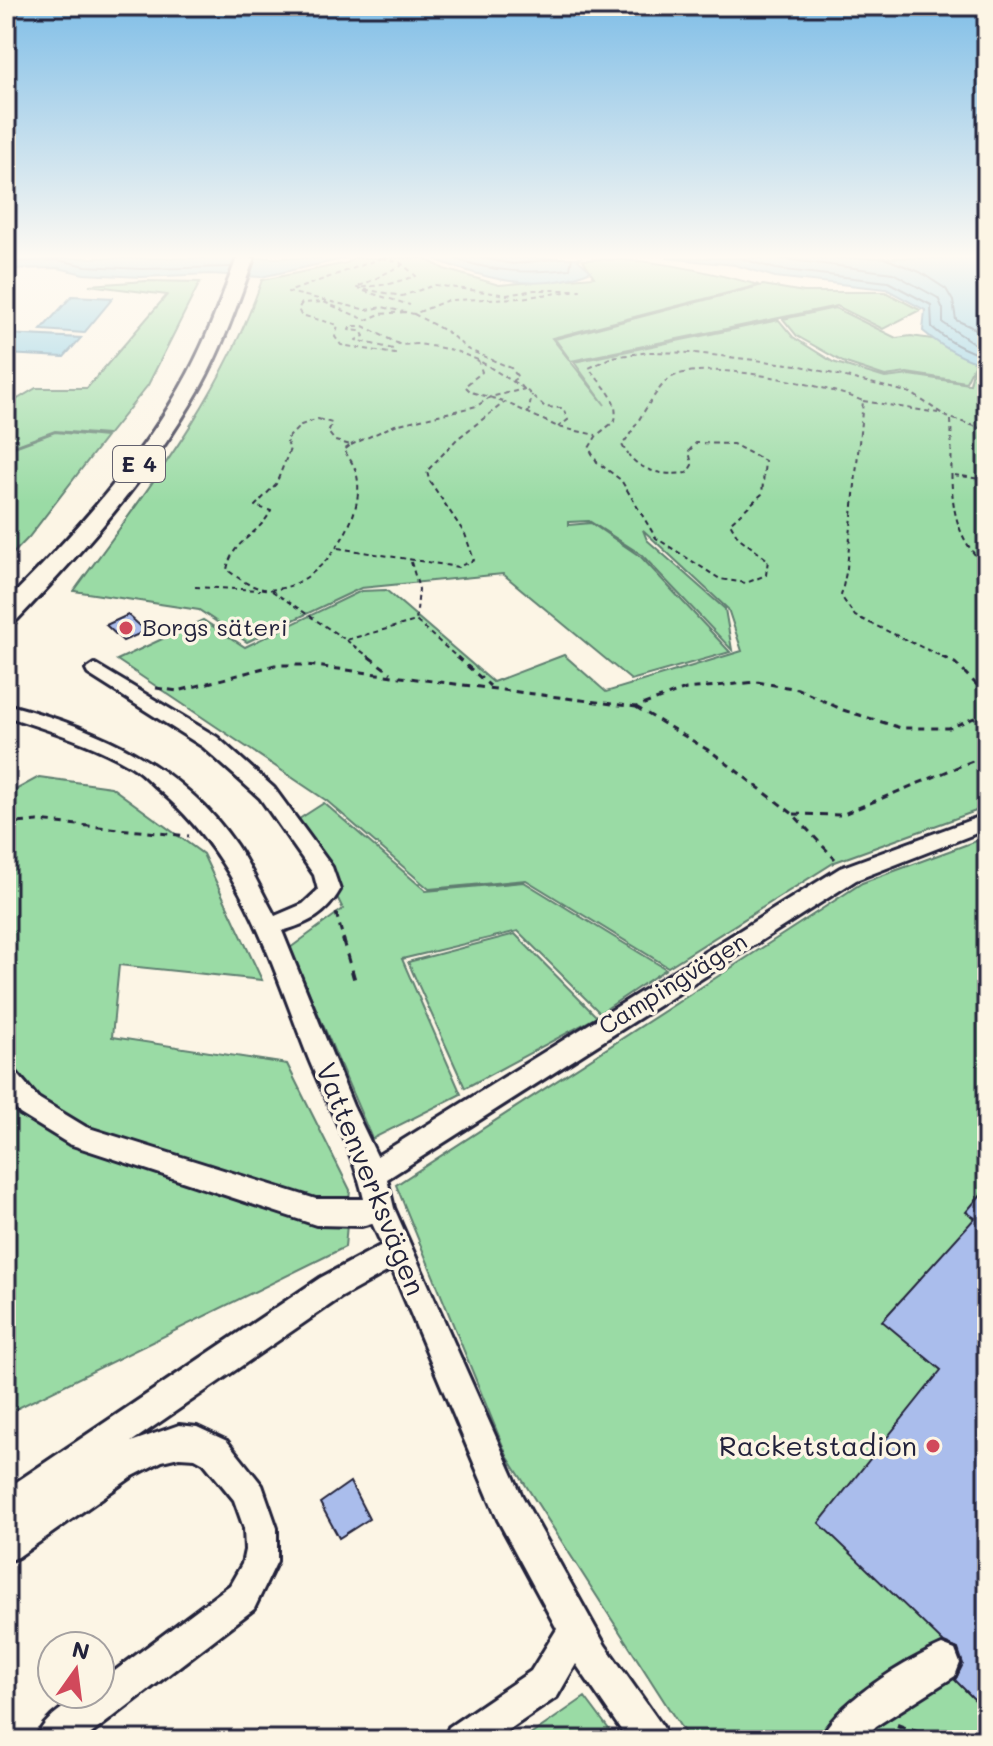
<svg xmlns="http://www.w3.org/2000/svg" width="993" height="1746" font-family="Mali,sans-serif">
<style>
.green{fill:#9adba5;stroke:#5e7e70;stroke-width:2}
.water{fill:#84cce5;stroke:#5d88a1;stroke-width:2}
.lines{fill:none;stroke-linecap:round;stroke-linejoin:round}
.shore{stroke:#49667f;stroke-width:2}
.building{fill:#aabdec;stroke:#22223b;stroke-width:2}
.minor-casing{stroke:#22223b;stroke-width:6}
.highway-casing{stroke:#22223b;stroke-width:6}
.path-far2{stroke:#22223b;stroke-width:2;stroke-dasharray:5 4;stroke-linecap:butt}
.path-far1{stroke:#22223b;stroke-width:3;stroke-dasharray:7 6;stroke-linecap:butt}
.path{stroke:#22223b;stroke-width:4;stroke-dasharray:9 7;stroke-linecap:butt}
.minor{fill:#fcf5e5;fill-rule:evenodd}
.highway{fill:#fcf5e5;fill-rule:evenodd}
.poi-dot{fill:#d1495b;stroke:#fcf5e5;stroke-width:3}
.labels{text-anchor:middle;stroke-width:7;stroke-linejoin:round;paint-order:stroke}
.shield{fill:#fcf5e5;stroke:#63616e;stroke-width:2}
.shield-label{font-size:22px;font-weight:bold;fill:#22223b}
.poi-label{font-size:24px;fill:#22223b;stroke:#fcf5e5;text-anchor:start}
.street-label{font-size:24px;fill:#22223b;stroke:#fcf5e5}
.near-street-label{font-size:28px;fill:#22223b;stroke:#fcf5e5}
.near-poi-label{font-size:28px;fill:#22223b;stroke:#fcf5e5;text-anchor:end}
</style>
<rect width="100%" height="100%" fill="#fcf5e5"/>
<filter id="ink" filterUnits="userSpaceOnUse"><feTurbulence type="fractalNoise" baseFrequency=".0125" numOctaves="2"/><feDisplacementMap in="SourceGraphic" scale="16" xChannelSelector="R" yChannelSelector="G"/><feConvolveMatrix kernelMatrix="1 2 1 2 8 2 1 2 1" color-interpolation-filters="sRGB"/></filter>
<g filter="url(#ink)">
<path class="green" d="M353,258H424L444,269L499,285L594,277L583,260C643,256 701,270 759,285L552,338L605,405L574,362L779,320L793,337L833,362L885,378L910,375L970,384L974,366L987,369V807L835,862L668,967L526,880L429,889L327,801L117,660L203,620L245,647L361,591L386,590L493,682L564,655L606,692L742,651L728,609L643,530L647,540L725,609L732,650L642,555L589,521L569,522V525L591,523L641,557L730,652L631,680L503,574L361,588L247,642L199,610L74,591C146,492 222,396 262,280L347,263Z
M146,281L200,282L148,385L108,435L55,431L6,449V406L36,388H87L167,295L89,285Z
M763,285L804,292H885L920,310L883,329L837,306L571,361L555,339Z
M835,308L896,338L911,336L983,346L966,382L907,373L885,376L843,362L797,336L783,319Z
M55,432L106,437L29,537L6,561V450Z
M39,777L111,787L203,854L262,980L119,965L112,1037L287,1064L350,1190L345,1247L6,1414V795Z
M324,803L426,891L524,882L666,969L600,1013L518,931L402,959L461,1094L372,1139L290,948L343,909L299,819Z
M987,837V1740H689L507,1456L396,1185L862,883Z
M515,934L597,1017L465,1088L408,962Z
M585,1697L617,1740H523Z"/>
<path class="water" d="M6,258H348L261,277L211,274L141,277L84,274L58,268L6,269Z
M431,258H581L578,260L591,271C538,295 482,278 431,258Z
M666,258H987V365C962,359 943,348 923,331L925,310L886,289L775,277L735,265Z
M72,296L113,298L84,333L41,330Z
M6,334L81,338L64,357L6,354Z"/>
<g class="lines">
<path class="shore" d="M453,258C492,272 529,274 570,269L572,258
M481,258L513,264L562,258
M740,258L776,269L888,282L931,305L932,327C948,342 966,351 987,357
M776,258L893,273L938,298L943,309V323L975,344L987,347
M884,258L920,272L946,289L953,301L956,320L987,334
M6,262L58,260L86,266L141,269L231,267"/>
</g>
<path class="building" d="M128,615L146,631L123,641L106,625Z
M987,1187V1712L955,1680L963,1664L958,1649L944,1643L819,1523L941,1370L882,1321L975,1218L966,1212Z
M350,1482L369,1519L339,1538L320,1503Z"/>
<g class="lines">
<defs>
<path id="minor" d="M95,664L217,737L274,788L332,867L340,890C326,915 309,923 282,931L353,1106L377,1156L840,868L987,814V829L856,880L387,1179L394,1208L522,1496L605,1645L663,1727L668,1740H628L576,1664L557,1697L494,1740H444L449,1727L531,1671L557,1629L498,1520L392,1269L340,1298L131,1442L179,1425L197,1427L227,1441L262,1485L277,1528V1561L254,1609L83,1740H35C44,1717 76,1694 100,1694V1682L230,1585L242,1564L245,1550L244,1528L234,1500L204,1463L195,1458L179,1457L162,1461L133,1476L18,1557L6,1562V1489L320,1278L382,1245L372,1223L361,1226L316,1225L69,1144L20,1114L6,1097V1068L15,1071L38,1098L86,1127L316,1199H364C353,1149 325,1101 306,1052C268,954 241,860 159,790C150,782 141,772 131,766C92,743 48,730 6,716V704C97,728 182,765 236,845C251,867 262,893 275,916L303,904L318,890L314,875L260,798L203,747L88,674L86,670Z
M942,1645L955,1650L960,1663L955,1676L876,1726L863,1740H820C835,1703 905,1661 942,1645Z"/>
<path id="highway" d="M237,258H254C238,302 223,347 200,388C151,475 84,550 15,622L6,625V602C71,537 134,468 180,388C204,347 220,302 237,258Z"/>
</defs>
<use href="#minor" class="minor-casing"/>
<use href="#highway" class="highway-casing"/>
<path class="path-far2" d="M382,258L401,263L416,276L389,284L357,288L402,296L435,285L507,295L534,290H580L520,298L448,300L414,314L382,307L367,310L288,292Z
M359,286C375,280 386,272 401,266V262
M364,291L410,305
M405,312L380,314L366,320L324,302L302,303L298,309L301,315L338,325L335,337L341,345L395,354L393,349L356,340L364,336L361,331L349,330L351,326H363L401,345L419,344L453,350L478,360L525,389L545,407L563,408L568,420L558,427
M414,314L449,333L467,349L511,368L518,377L512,381
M478,360L482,372L465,386L471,392L503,401
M863,401L938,413
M528,414L532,395
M318,419L332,423L328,432L335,441L351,445L344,450C348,457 354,464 356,472C371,520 307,608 253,586C244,583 235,575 227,570C232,540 257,537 271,511L255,506L276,484L290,449L286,440L301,425Z
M951,420C954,474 941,527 987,567
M351,445L395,425L477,406L490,397L525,389
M954,475L987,480
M338,548L458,567L474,560L465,534L429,480L427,471L457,439L505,402L558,427L596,435
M411,562L419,589L416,621
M195,587L260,590
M272,591L346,640L416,621L459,659
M346,640L372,659
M947,659L855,616L841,596L847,568L863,401C828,386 700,356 669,379C654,390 636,428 622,445C636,471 659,476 687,473L692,465L689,451L696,443L733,444L765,461L762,494L730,523L738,537L768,560L766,575L746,583L720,579L656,538L621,480L597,462L589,448L597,435L615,421C619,396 602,387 589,368L612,357L649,352L695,353L797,365L911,393L947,417L987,430"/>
<path class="path-far1" d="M369,657L391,673
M457,657L490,686
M942,657L955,663L987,695
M156,688L178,691L275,665H307L636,707L686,689L757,682L798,689L843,710L901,728H949L987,713
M636,707L713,753L793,814L835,859
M794,814L841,815L987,755
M6,824L38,821L189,836
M336,913L344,941"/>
<path class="path" d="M343,939L356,985
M897,1725L939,1740"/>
<use href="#minor" class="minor"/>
<use href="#highway" class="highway"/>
</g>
</g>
<linearGradient id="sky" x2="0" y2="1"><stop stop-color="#80bee7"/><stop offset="0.51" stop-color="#fefaf3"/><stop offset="1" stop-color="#fefaf3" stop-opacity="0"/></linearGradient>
<rect width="993" height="503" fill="url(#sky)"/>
<g class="poi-dot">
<circle cx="126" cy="628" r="8"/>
<circle cx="933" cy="1446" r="8"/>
</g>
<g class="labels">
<rect class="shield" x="113" y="446" width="52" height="36" rx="6"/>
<g class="shield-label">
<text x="139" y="472">E 4</text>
</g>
<g class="poi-label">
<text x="142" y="636">Borgs säteri</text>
</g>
<g class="street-label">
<text transform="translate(673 984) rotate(-32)" y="8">Campingvägen</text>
</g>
<g class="near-street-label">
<text transform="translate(371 1179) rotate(68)" y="10">Vattenverksvägen</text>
</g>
<g class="near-poi-label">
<text x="917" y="1456">Racketstadion</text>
</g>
</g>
<rect width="993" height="1746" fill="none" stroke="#fcf5e5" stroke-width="32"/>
<rect x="16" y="16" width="961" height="1714" fill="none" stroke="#22223b" stroke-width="3" filter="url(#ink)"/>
<g transform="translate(76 1670) rotate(14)"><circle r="38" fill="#fcf5e5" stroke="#a5a1a1" stroke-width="2"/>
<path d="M0-6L14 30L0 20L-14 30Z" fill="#d1495b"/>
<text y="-12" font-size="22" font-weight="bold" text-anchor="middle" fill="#22223b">N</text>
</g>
</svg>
